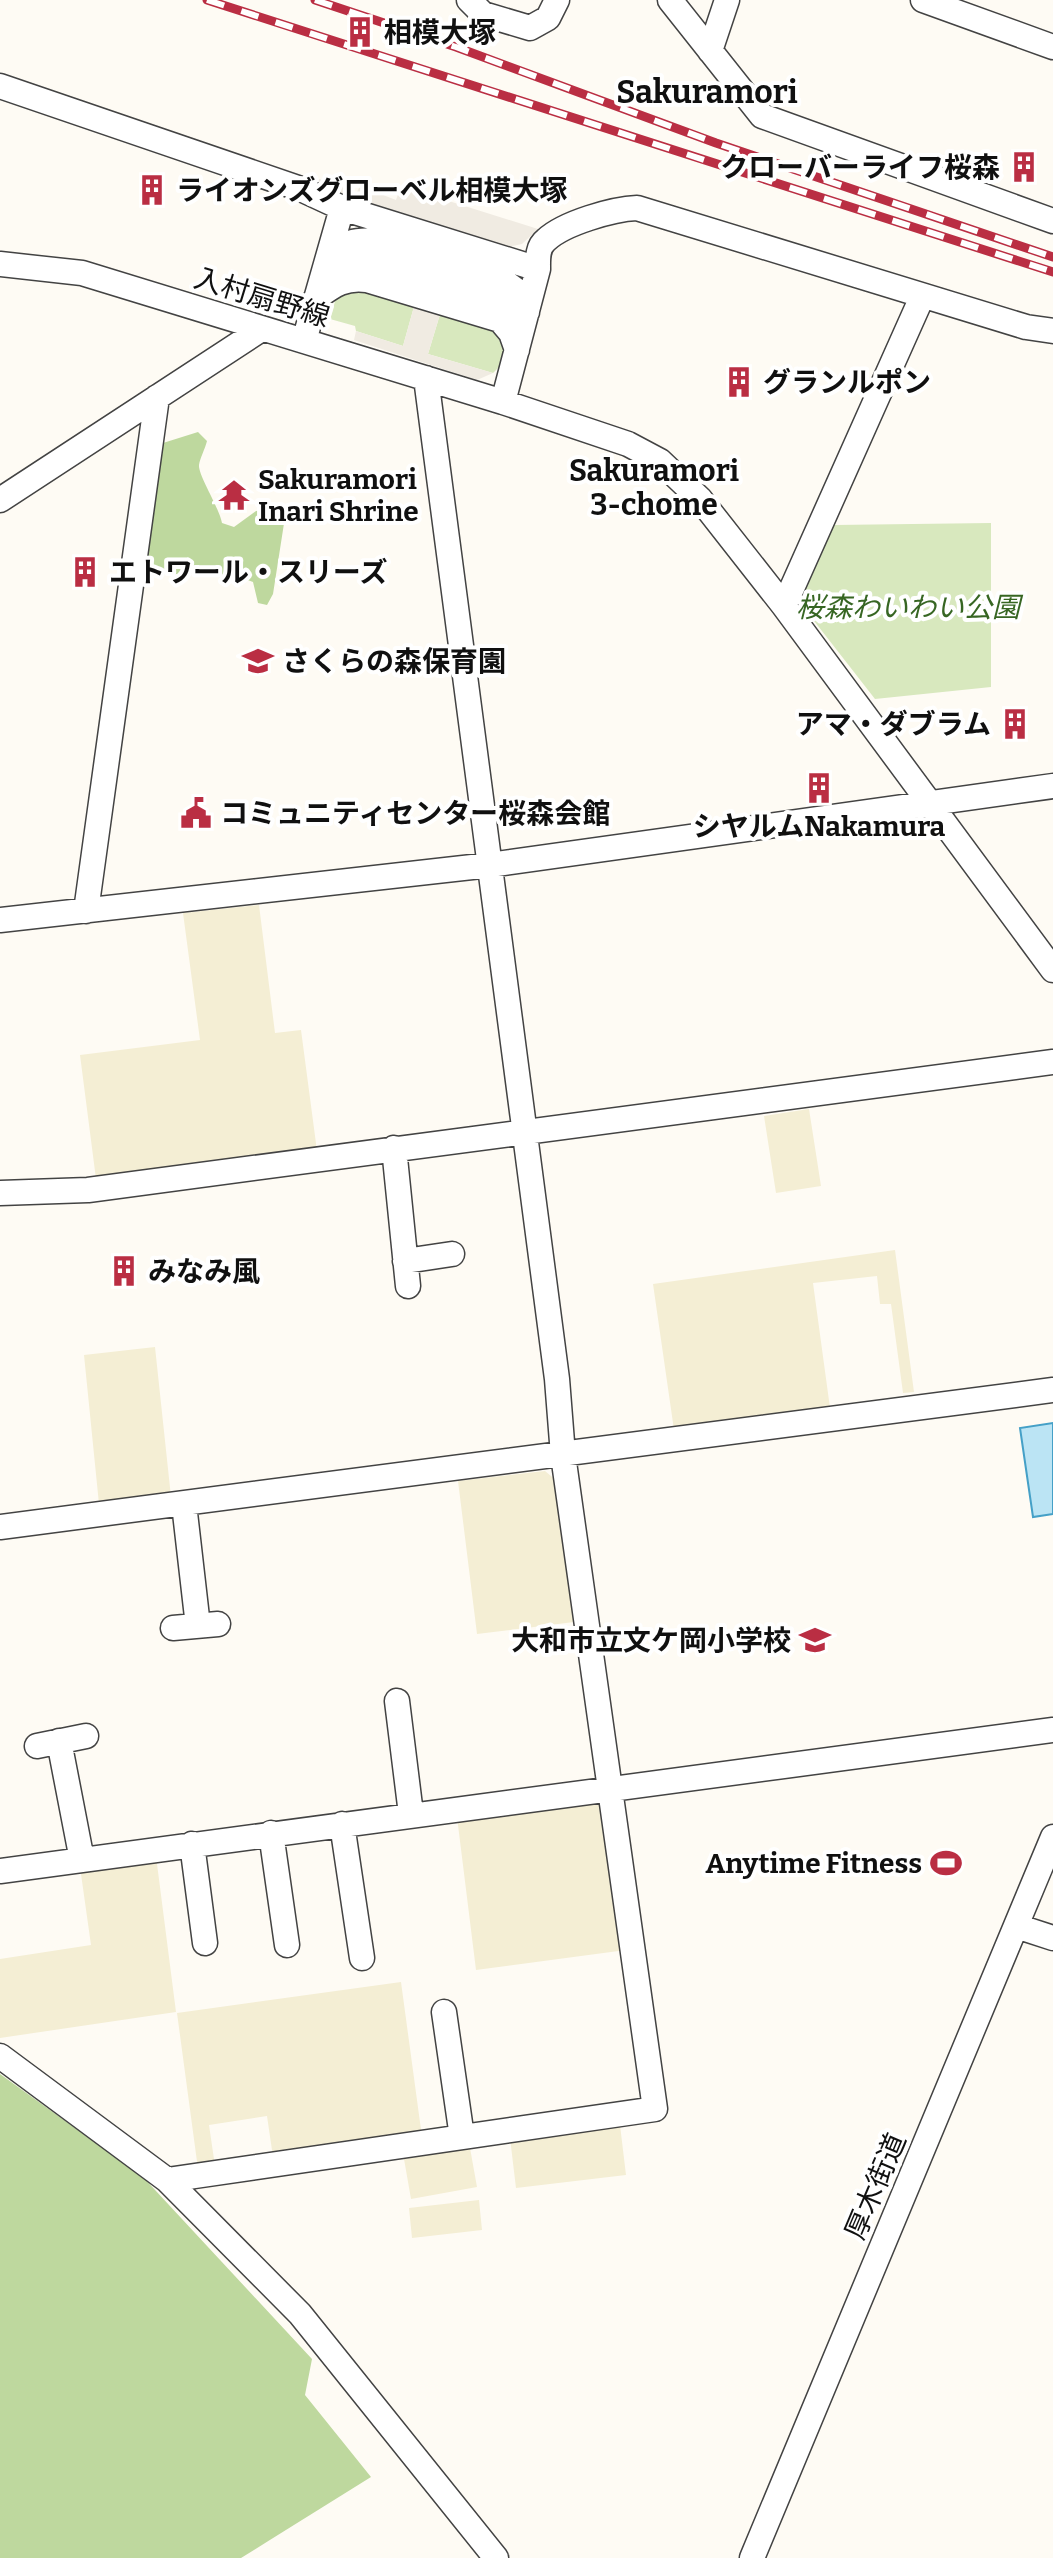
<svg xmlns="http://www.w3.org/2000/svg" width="1053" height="2558" font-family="Bitter,'Noto Sans JP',serif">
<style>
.farmland{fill:#f4eed4}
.green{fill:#d8e8be}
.forest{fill:#bed89e}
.plaza{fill:#f0ebe2}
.water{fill:#bbe4f4;stroke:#45a0c7;stroke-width:2}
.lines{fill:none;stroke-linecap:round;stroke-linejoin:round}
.minor-casing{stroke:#434343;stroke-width:27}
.minor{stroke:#fff;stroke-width:24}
.rail-casing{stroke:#ba2e43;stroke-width:9}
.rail{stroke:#fff;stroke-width:6;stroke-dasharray:18;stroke-linecap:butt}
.labels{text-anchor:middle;stroke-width:8;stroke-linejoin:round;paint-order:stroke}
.poi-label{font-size:28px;font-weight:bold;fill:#101010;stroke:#fff;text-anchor:start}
.street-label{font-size:28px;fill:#101010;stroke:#fff}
.park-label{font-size:28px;font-style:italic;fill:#376623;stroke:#fff}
.neighbourhood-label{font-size:30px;font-weight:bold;fill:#101010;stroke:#fff}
.quarter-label{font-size:32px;font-weight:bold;fill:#101010;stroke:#fff}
</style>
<rect width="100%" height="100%" fill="#fefbf4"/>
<path class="farmland" d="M259,905L275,1033L301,1030L317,1151L96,1179L80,1055L200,1040L183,913Z
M809,1109L821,1186L776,1193L764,1116Z
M895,1250L914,1392L903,1393L891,1304H880L877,1276L813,1283L830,1408L674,1430L653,1284Z
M155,1347L171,1497L99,1504L84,1355Z
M545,1471L557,1481L574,1622L477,1634L458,1481Z
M590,1797L607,1810L626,1950L476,1970L457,1817Z
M156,1856L176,2012L0,2038V1959L91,1945L80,1867Z
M401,1982L422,2137L273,2157L267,2116L209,2125L215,2166L198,2169L177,2013Z
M620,2125L626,2175L516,2188L510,2138Z
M470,2148L477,2187L411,2199L404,2159Z
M479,2200L482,2230L412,2238L409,2208Z"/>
<path class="green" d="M355,287L415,303L403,346L356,331L355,326L330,319L336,298Z
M441,311L491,328L506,349L502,364L493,373L428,354Z
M991,523V687L875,699L797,599L834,525Z"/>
<path class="forest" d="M198,432L207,441C205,449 200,458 199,465C198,475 219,507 222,523L234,527L256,511L279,508L285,517L273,594L267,605L258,603L253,582C221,568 182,576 148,574L139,561L158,453L163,443Z
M0,2074L143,2177L312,2359L305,2395L371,2477L241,2558H0Z"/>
<path class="plaza" d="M311,178L332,181L356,194L360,186L396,200L401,186L538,229L522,244L504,248L347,197Z
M415,303L441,311L428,354L493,373L477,380L354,340L356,331L403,346Z"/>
<path class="water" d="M1053,1423V1514L1033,1517L1020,1428Z"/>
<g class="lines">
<defs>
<path id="minor" d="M469,0L483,14L530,28L548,18L557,0
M670,0L762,116L1053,221
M923,0L1053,47
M710,51L727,0
M0,86L301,189L342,208
M329,255C344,243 355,239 375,241L509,285L520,293L527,312
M0,264L82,273L503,402L628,444L660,461L700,499L784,606L1053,970
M538,269C538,259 537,247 546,240C564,223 613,209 637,208L1026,327L1053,331
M324,276L355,260L371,262L505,302L516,313L522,329
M316,298C334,285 345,277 367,280L500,320L511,333L517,350
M304,341L342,208L538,269L503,402
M0,500L260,330
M784,606L922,297
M86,911L157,397
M0,920L490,865L1053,786
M394,1148L408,1286
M0,1193L88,1190L1053,1062
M405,1261L452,1254
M184,1504L198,1626
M0,1527L1053,1390
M173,1628L218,1624
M397,1701L411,1814
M59,1741L82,1860
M37,1746L86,1736
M342,1824L362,1958
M271,1833L287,1945
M192,1844L205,1943
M0,1871L1053,1730
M1016,1926L1053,1938
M444,2012L462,2137
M0,2056L167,2180L300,2314L496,2558
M167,2180L655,2109L563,1455L557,1379L426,378
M752,2558L1053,1837"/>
</defs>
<use href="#minor" class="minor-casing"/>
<use href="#minor" class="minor"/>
<defs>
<path id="rail" d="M207,0L1053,272
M315,0L456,47L716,143L1053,257"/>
</defs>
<use href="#rail" class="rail-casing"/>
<use href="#rail" class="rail"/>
</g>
<defs>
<symbol id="building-bare" viewBox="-9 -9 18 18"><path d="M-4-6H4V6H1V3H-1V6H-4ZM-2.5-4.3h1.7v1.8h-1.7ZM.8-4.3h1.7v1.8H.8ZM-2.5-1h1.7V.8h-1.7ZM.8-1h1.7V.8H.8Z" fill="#ba2e43" stroke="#fff" stroke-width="2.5" paint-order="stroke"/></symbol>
<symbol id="temple-bare" viewBox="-9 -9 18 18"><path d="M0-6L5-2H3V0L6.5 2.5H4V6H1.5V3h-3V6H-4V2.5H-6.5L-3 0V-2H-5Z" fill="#ba2e43" stroke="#fff" stroke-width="2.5" paint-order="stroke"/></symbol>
<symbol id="school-bare" viewBox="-9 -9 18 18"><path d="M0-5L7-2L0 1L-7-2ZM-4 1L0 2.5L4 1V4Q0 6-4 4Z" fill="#ba2e43" stroke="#fff" stroke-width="2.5" paint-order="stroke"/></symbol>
<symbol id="civic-bare" viewBox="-9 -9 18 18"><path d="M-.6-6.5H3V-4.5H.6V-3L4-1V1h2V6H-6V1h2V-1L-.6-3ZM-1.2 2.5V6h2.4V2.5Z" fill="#ba2e43" stroke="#fff" stroke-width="2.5" paint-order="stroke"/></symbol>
<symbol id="stadium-bare" viewBox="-9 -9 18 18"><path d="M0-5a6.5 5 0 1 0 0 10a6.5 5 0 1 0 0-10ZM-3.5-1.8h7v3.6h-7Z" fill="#ba2e43" stroke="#fff" stroke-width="2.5" paint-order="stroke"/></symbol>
</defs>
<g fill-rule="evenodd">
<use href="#building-bare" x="338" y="10" width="44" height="44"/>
<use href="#building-bare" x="1002" y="145" width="44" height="44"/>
<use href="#building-bare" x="130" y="168" width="44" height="44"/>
<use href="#building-bare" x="717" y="360" width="44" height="44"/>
<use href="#temple-bare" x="212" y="473" width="44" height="44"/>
<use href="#building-bare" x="63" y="550" width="44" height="44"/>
<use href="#school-bare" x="236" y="639" width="44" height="44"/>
<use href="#building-bare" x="993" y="702" width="44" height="44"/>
<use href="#building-bare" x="797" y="766" width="44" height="44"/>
<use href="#civic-bare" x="174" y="791" width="44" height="44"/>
<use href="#building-bare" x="102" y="1249" width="44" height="44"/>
<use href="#school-bare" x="793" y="1618" width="44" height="44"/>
<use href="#stadium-bare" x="924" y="1841" width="44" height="44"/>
</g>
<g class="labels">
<g class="poi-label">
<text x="384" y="42">相模大塚</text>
<text x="1000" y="177" text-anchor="end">クローバーライフ桜森</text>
<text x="176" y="200">ライオンズグローベル相模大塚</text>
<text x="763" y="392">グランルポン</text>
<text x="258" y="489">Sakuramori<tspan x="258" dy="32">Inari Shrine</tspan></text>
<text x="109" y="582">エトワール・スリーズ</text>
<text x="282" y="671">さくらの森保育園</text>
<text x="991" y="734" text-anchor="end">アマ・ダブラム</text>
<text x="220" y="823">コミュニティセンター桜森会館</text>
<text x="819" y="836" text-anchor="middle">シヤルムNakamura</text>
<text x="148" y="1281">みなみ風</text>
<text x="791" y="1650" text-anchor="end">大和市立文ケ岡小学校</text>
<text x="922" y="1873" text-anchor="end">Anytime Fitness</text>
</g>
<g class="street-label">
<text transform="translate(262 297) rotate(17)" y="10">入村扇野線</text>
<text transform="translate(875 2186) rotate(-67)" y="10">厚木街道</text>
</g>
<g class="park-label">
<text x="908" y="617">桜森わいわい公園</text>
</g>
<g class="neighbourhood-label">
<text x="654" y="481">Sakuramori<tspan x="654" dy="34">3-chome</tspan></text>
</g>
<g class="quarter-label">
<text x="707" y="103">Sakuramori</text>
</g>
</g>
</svg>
